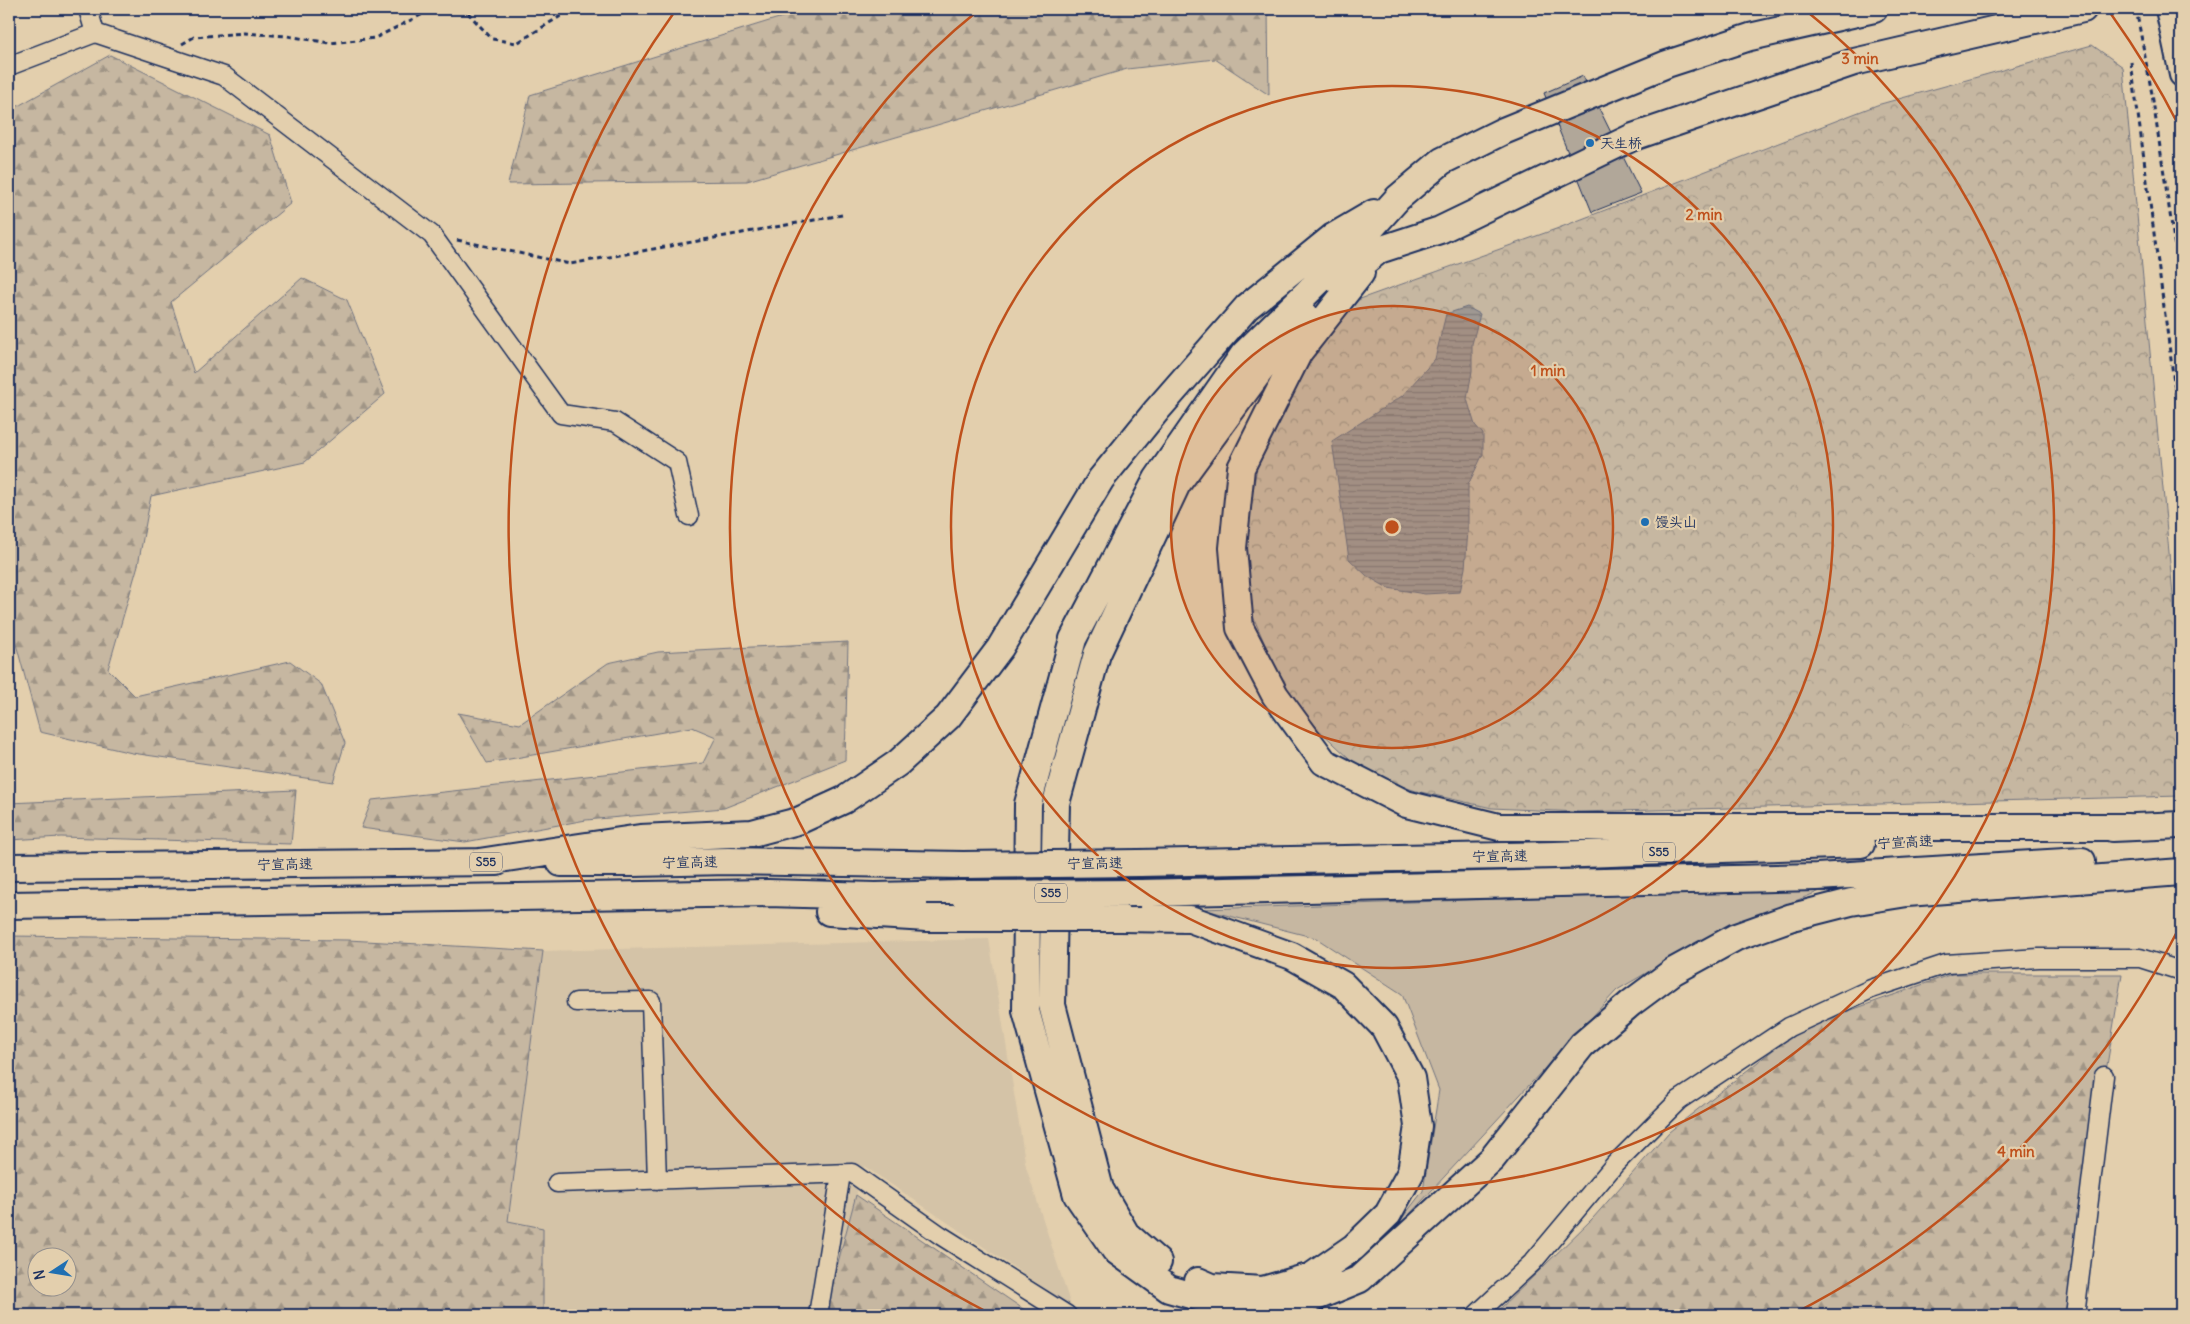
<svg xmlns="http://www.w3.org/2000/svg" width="2190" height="1324" font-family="Delius,'LXGW WenKai TC',sans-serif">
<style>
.built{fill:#d4c3a7}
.grass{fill:#c6b7a1;stroke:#707380}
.forest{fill:url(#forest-firs);stroke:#707380;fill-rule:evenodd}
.park{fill:url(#park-crowns);stroke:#707380}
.water{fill:url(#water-rules);stroke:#6a6e7d}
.building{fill:#b1a799;stroke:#1b2f5e}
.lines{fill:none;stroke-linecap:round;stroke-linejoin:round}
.minor-casing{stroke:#1b2f5e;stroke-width:21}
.major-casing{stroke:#1b2f5e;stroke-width:26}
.highway-casing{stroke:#1b2f5e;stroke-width:30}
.path{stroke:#1b2f5e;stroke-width:3;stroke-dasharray:5 4;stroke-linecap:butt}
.minor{stroke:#e3cfad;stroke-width:18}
.major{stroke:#e3cfad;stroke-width:22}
.highway{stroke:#e3cfad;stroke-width:26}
.highway-bridge-casing{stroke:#1b2f5e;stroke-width:30;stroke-linecap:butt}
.highway-bridge{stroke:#e3cfad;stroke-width:26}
.ring{fill:none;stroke:#bf511c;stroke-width:2.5}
.poi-dot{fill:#1f6fb2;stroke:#e3cfad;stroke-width:2}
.labels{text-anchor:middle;stroke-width:4.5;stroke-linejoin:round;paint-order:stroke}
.shield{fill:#e3cfad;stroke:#575f76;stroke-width:1}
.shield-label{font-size:12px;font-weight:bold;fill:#1b2f5e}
.poi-label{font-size:14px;fill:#1b2f5e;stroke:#e3cfad;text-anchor:start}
.street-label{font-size:14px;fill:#1b2f5e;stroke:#e3cfad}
.centre{fill:#bf511c;stroke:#e3cfad;stroke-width:2.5}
.ring-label{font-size:15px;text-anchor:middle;font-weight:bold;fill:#bf511c;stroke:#e3cfad;stroke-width:4.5;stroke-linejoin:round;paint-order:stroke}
</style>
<defs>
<pattern id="forest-firs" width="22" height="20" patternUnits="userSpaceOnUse" patternTransform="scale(1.25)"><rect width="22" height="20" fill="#c6b7a1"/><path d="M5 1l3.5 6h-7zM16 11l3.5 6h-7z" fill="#a09586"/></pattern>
<pattern id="park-crowns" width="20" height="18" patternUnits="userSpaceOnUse" patternTransform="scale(1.25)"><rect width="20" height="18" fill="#c6b7a1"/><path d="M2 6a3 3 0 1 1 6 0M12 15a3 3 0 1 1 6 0" fill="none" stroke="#a09586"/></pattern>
<pattern id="water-rules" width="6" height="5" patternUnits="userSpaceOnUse" patternTransform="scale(1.25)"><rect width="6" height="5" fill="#9f9892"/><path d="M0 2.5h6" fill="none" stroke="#817c7a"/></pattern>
</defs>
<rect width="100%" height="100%" fill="#e3cfad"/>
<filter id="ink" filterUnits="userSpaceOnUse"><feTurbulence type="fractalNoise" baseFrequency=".02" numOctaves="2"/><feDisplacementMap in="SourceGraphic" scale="10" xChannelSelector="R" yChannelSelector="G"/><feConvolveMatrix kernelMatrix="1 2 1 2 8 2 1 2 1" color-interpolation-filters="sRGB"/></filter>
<g filter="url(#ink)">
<path class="built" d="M989,939L1026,1167L1071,1306L864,1166L824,1315H543V1229L508,1221L543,951Z"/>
<path class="grass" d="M1828,888L1717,932L1617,990L1384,1242L1423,1191L1439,1090L1402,994L1316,938L1202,909Z"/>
<path class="forest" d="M808,9H1268L1269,95L1215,59L1127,69L747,181L508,184L530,95Z
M110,55L270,135L291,203L171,302L194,373L302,278L347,300L385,394L305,462L151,496L138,565L108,669L135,696L290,661L321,684L345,743L333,782L132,753L40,732L13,633L9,630V111Z
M848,642L845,760L724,808L586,820L465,842L361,828L372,800L703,763L716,737L692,727L487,763L458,713L520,724L608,663L658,652Z
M296,790L291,844L61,837L9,840V803Z
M9,936L348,940L543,951L508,1221L543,1228V1315H9ZM68,1256V1286H38V1256Z
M1952,974H2122L2066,1315H1494L1593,1218L1669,1132L1801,1028Z
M856,1195L1032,1315H824Z"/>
<path class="park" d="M2092,45L2123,67L2181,679V796L1579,812L1492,808L1416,791L1366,774L1318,729L1281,682L1252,614L1244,545L1259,455L1297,378L1349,303L1556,229L1877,105Z"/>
<path class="water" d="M1467,307L1480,314L1472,344V371L1467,399L1475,425L1483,434V454L1468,485V531L1465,568L1460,592L1425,594L1388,588L1367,576L1349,559L1332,441L1402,396L1435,359L1446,314Z"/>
<path class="building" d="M1583,76L1641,193L1592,212L1544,93Z"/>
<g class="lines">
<defs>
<path id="minor" d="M88,9L95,33L224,76L432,235L561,414L615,422L677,462L689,516
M9,66L95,33
M576,1002L651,1001L657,1180
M557,1183L852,1173L940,1235L1067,1315
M818,1315L841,1174
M1476,1315L1532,1263L1615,1164L1679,1100L1789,1027L1871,989L1946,964L2039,958H2140L2181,971
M2075,1315L2104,1076"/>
<path id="major" d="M2167,9L2181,75"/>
<path id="highway" d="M1874,9L1750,37L1667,64L1501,132L1442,161L1398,198L1355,246L1244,354L1157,479L1073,639L1028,804L1026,1011L1077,1195L1115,1250L1169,1289L1233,1307L1299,1304L1360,1279L1492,1159L1582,1045L1631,1003L1674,971L1736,937L1792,917L1851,902L1907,893L2181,872
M1361,273L1299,352L1241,468L1233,548L1240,628L1275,695L1324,762L1406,804L1499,827H2128
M1339,282L1379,250L1440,230L1633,137L1854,62L2083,9
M2112,828L2181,825
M479,862L640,838L752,833L798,821L844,800L898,763L948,717L1000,648L1101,479L1157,410L1247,307L1333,237L1374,213
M561,863H633L729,861L963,865
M1139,863L1555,855L1861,844
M9,867L497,862
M1141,893L1817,877L2082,861
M9,905L768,893L875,896L962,894
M829,912L927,918
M1120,918L1190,919L1292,956L1343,985L1384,1027L1411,1078L1418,1126L1411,1172L1388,1214L1354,1247L1312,1276L1263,1290L1212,1287L1198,1281
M1158,1262L1126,1234L1100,1189L1052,1005L1056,803L1097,654L1177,484L1271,356L1304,315"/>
</defs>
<use href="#minor" class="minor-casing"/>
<use href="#major" class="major-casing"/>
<use href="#highway" class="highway-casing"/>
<path class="path" d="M450,9L468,13L492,39L517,43L572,9
M2136,9L2152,94L2181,287
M182,44L194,37L244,33L287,36L330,43L375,38L433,9
M2131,62L2181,434
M457,240L570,264L842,215"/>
<use href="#minor" class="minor"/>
<use href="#major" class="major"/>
<use href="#highway" class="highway"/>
<defs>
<path id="highway-bridge" d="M963,865L1139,863
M962,894L1141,893
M927,918H1120"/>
</defs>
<use href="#highway-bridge" class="highway-bridge-casing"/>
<use href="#highway-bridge" class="highway-bridge"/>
</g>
</g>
<circle cx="1392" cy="527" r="221" fill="#bf511c" fill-opacity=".12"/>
<g class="ring">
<circle cx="1392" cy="527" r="221"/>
<circle cx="1392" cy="527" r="441"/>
<path d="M1804 9A662 662 0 1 1 980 9"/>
<path d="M2179 928A883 883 0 0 1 1793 1314M991 1314A883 883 0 0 1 673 14M2111 14A883 883 0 0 1 2179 126"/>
</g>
<g class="poi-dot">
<circle cx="1590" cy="143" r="5"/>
<circle cx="1645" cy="522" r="5"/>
</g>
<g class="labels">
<g class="shield">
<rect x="1643" y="842.5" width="32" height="19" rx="4"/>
<rect x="470" y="852.5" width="32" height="19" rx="4"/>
<rect x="1035" y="883.5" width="32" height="19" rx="4"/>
</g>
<g class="shield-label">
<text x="1659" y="856">S55</text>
<text x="486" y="866">S55</text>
<text x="1051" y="897">S55</text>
</g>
<g class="poi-label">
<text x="1600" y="148">天生桥</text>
<text x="1655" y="527">馒头山</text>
</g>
<g class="street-label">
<text transform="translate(1905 842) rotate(-3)" y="5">宁宣高速</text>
<text transform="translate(1500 856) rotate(-1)" y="5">宁宣高速</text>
<text transform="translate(690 862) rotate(-1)" y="5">宁宣高速</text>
<text transform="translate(1095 863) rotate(-1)" y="5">宁宣高速</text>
<text transform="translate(285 864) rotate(-1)" y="5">宁宣高速</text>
</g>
</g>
<circle cx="1392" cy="527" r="8" class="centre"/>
<g class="ring-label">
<text x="1860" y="64">3 min</text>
<text x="1704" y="220">2 min</text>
<text x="1548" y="376">1 min</text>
<text x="2016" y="1157">4 min</text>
</g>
<rect width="2190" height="1324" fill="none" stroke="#e3cfad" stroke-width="30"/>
<rect x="15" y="15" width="2160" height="1294" fill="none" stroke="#1b2f5e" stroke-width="2" filter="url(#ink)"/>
<g transform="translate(52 1272) rotate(258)"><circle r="24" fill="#e3cfad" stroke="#938f8d"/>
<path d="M0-4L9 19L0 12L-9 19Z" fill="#1f6fb2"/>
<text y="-8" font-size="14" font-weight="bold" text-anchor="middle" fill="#1b2f5e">N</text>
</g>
</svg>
